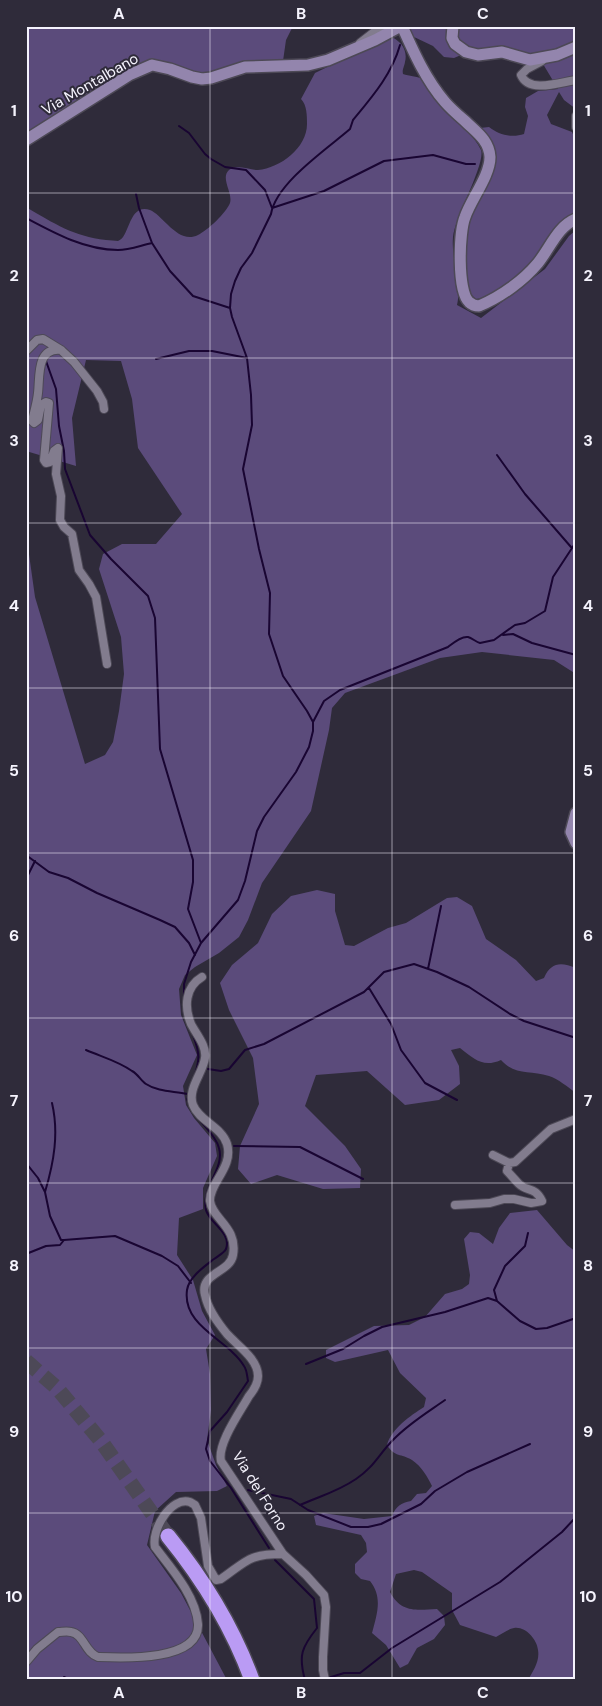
<svg xmlns="http://www.w3.org/2000/svg" width="602" height="1706" font-family="'DM Sans',sans-serif">
<style>
.green{fill:#5b4b7b}
.lines{fill:none;stroke-linecap:round;stroke-linejoin:round}
.stream{stroke:#190532;stroke-width:2}
.highway-tunnel{stroke:#4d4957;stroke-width:15;stroke-dasharray:15 8;stroke-linecap:butt}
.street-casing{stroke:#4d4956;stroke-width:10}
.secondary-casing{stroke:#4d4956;stroke-width:14}
.highway-casing{stroke:#4d4956;stroke-width:18}
.street{stroke:#827c8e;stroke-width:8}
.secondary{stroke:#9385ad;stroke-width:11}
.highway{stroke:#ba9bf4;stroke-width:15}
.grid{fill:none;stroke:#f5f3fd;stroke-width:1;stroke-opacity:0.55}
.labels{text-anchor:middle;stroke-width:4;stroke-linejoin:round;paint-order:stroke}
.street-label{font-size:15px;fill:#f5f3fd;stroke:#2f2b3a}
.neatline{fill:none;stroke:#f5f3fd;stroke-width:2}
.grid-label{font-size:16px;text-anchor:middle;font-weight:bold;fill:#f5f3fd}
</style>
<rect width="100%" height="100%" fill="#2f2b3a"/>
<path class="green" d="M26,26H293L286,40L283,61L202,74L137,66L121,73L26,134Z
M411,26H449L461,55L454,58L444,57L433,46L412,36L409,31Z
M458,26H576V43C542,61 512,54 476,50L469,48L458,39Z
M390,36C401,41 408,50 405,62C404,68 402,69 403,74C409,76 417,76 422,79C429,84 443,105 449,112C459,125 474,135 481,150C486,163 455,217 453,237C451,260 462,284 457,305L481,318L545,269L569,236L576,230V674L554,660L482,652L440,658L345,693L332,708L329,730L311,811L262,883L248,920L239,937L219,953L195,967L185,975L179,989L181,1015L197,1055L183,1086L186,1105L194,1118L215,1143L217,1156L203,1188V1209L179,1218L177,1255L193,1280L202,1311L215,1335L206,1349L210,1374L211,1410L207,1440L216,1465L227,1486L217,1491L176,1492L155,1511L147,1545L181,1593L227,1680H26V533L35,597L85,764L105,755L113,742L119,711L124,674L121,637L99,569L103,554L122,544H156L182,514L138,448L132,399L121,361L86,360L72,418L76,466L26,451V207C55,224 73,236 106,240C110,240 115,241 118,241C130,238 128,203 150,210C163,215 178,245 198,235C208,230 226,213 230,203C233,193 220,178 229,170C236,164 249,170 258,170C280,168 307,148 307,124C307,116 307,105 301,99L315,73Z
M576,49V109L564,100L559,92L547,115L551,124L572,132L576,141V214L557,228L521,276L484,298L476,299L469,293L466,279L465,240L472,211L492,168L480,128L489,127C499,135 512,138 524,134L528,116L525,107L526,98L538,91L558,89L543,64Z
M317,890L335,894V911L345,945L354,946L388,928L406,923L447,898L457,897L472,906L486,939L516,960L536,981L544,978C551,962 561,962 576,968V1093C568,1087 558,1079 549,1076C530,1070 515,1076 501,1060C483,1068 474,1059 460,1048L451,1050L459,1066L460,1084L439,1100L405,1105L367,1071L316,1075L305,1106L345,1146L361,1169L360,1188L323,1189L277,1175L251,1184L238,1169L240,1146L259,1104L253,1058L229,1010L220,983L232,965L258,943L272,914L291,896Z
M537,1210L567,1245L576,1252V1680H528C533,1671 540,1661 538,1650C537,1639 525,1626 514,1628C508,1629 502,1634 496,1637L460,1625L452,1610V1593L422,1572L414,1570L396,1574L390,1592C401,1613 416,1610 437,1609L444,1616L445,1625L434,1639L417,1648L408,1664L400,1668L386,1645L372,1633C377,1614 383,1597 370,1581L361,1579L355,1573V1564L367,1552L366,1543L361,1535L316,1525L314,1516L323,1513L364,1519L392,1516C396,1506 401,1503 411,1501L417,1494L426,1493L432,1486C427,1476 422,1467 412,1460C401,1453 395,1458 387,1445C392,1428 410,1416 424,1407L426,1398L400,1373L388,1350L335,1362L326,1358V1350L374,1326L409,1325L425,1317L445,1294L462,1289L469,1284L470,1275L464,1239L470,1232L479,1233L493,1244L499,1228L510,1213Z"/>
<g class="lines">
<path class="stream" d="M179,126L189,133L205,154L211,159L225,167L246,170L265,190L272,208
M136,194L139,208L152,243L170,271L193,296L230,308
M272,208L324,191L384,161L433,155L466,164H475
M26,218C54,233 85,250 118,250C129,250 142,245 152,243
M156,359L189,351H212L247,358
M46,361L56,389L59,426L64,451L65,469L90,535L111,559L148,596L155,618L160,749L193,860V882L188,909L201,943
M497,455L525,494L571,547
M503,635L513,634L532,643L576,655
M313,722L324,701L340,690L448,647C453,643 461,636 468,637C472,638 476,642 480,643L494,640L515,625L525,623L545,611L553,577L576,542
M26,855L49,872L68,878L97,893L160,920L175,927L189,943L195,955
M26,879L35,861
M428,969L441,906
M369,988L391,1024L401,1050L425,1083L457,1100
M184,1002V984L191,962L201,943L238,900L245,881L257,831L264,817L296,772L309,747L313,731V722L307,711L283,676L269,634L270,593L259,549L243,469L252,425L251,395L247,358L232,317L230,308L231,294L235,281L241,268L252,253L271,214C276,183 327,149 350,129L353,120C372,97 392,74 400,45
M193,1035C200,1054 200,1059 194,1078
M86,1050C102,1057 118,1061 132,1071C138,1074 141,1081 146,1084C158,1092 174,1091 187,1094
M208,1069L221,1071L229,1069L245,1050L264,1044L364,992L384,972L414,964L437,972L469,987L510,1014L524,1021L576,1038
M189,1092L187,1099L189,1104
M197,1117C204,1126 216,1136 219,1148C225,1169 201,1187 206,1210C209,1223 232,1232 226,1249C224,1253 218,1256 214,1259C205,1266 189,1277 187,1290C182,1327 229,1340 244,1366C247,1370 247,1376 248,1381L227,1412L210,1431L206,1449L210,1461L231,1488L269,1548
M234,1146L300,1147L363,1179
M26,1163L38,1178L45,1192L50,1216L61,1240H64
M45,1192C54,1162 59,1133 52,1103
M26,1254L46,1246L60,1245L64,1240L115,1236L162,1256L178,1266L191,1283
M497,1301L494,1290L505,1266L525,1246L528,1233
M306,1364L343,1349L364,1336L382,1327L445,1312L488,1298L497,1301L520,1321L536,1329L547,1328L576,1318
M248,1490L291,1499L308,1510L351,1527H368L381,1524L421,1504L435,1491L467,1472L530,1444
M300,1505C320,1496 337,1492 356,1479C374,1467 379,1454 393,1440C408,1424 428,1412 445,1400
M275,1560L314,1599L317,1628C302,1647 298,1655 305,1680
M64,1677L70,1680
M328,1678L344,1673H360L392,1648L500,1582L562,1532L576,1517"/>
<path class="highway-tunnel" d="M26,1361L57,1388L101,1441L168,1536"/>
<defs>
<path id="street" d="M360,43L382,26
M542,61L527,69L521,75C529,94 561,82 576,80
M576,116V127
M61,350C36,347 40,377 38,393C37,403 34,412 32,421L34,423L38,420L41,405L46,402L49,403L44,460L46,463L50,462L54,451L58,448L56,474L61,496L60,520L64,527L72,534L79,570L89,584L96,597L107,664
M26,351L37,340L43,339L61,350L74,362L97,391L103,402L104,409
M202,977C185,987 184,1007 191,1024C196,1034 207,1046 205,1058C203,1073 187,1089 193,1105C199,1121 222,1127 227,1144C234,1167 209,1183 210,1201C212,1219 238,1227 233,1255C230,1273 199,1273 205,1295C208,1310 218,1323 227,1334C238,1346 258,1359 258,1376C258,1384 254,1390 249,1396C240,1412 217,1444 221,1461L283,1554L306,1575L324,1595L326,1607L323,1657V1670L325,1680
M493,1155L509,1163L515,1162L551,1129L576,1119
M455,1205L490,1203L504,1199H514L531,1203L542,1201C535,1186 527,1192 519,1184C515,1180 511,1175 507,1171L509,1163
M26,1662L37,1649L58,1632C62,1632 67,1631 71,1632C84,1634 85,1653 98,1657C122,1658 200,1662 198,1624C196,1596 171,1568 155,1547C151,1530 171,1496 190,1502L195,1505L201,1518L208,1566L216,1580L221,1579C247,1561 248,1554 283,1554"/>
<path id="secondary" d="M402,26C414,53 426,80 445,102C451,109 458,115 465,121C476,132 489,140 490,157C490,176 471,199 465,217C459,232 457,291 469,302C472,305 475,306 479,306C501,297 524,280 538,263C550,248 558,226 576,219
M453,26L452,38L455,44L466,52L478,55L502,52L530,60L557,55L576,47
M26,140L129,75L152,65L170,69L192,77L202,79L211,78L245,67L308,65L328,60L375,40L401,26
M576,813L571,832L576,843"/>
<path id="highway" d="M168,1536C203,1579 233,1628 252,1680"/>
</defs>
<use href="#street" class="street-casing"/>
<use href="#secondary" class="secondary-casing"/>
<use href="#highway" class="highway-casing"/>
<use href="#street" class="street"/>
<use href="#secondary" class="secondary"/>
<use href="#highway" class="highway"/>
</g>
<path class="grid" d="M210,26V1680M392,26V1680M26,193H576M26,358H576M26,523H576M26,688H576M26,853H576M26,1018H576M26,1183H576M26,1348H576M26,1513H576"/>
<g class="labels">
<g class="street-label">
<text transform="translate(90 84) rotate(-30)" y="5">Via Montalbano</text>
<text transform="translate(260 1491) rotate(58)" y="5">Via del Forno</text>
</g>
</g>
<rect width="602" height="1706" fill="none" stroke="#2f2b3a" stroke-width="55"/>
<rect x="28" y="28" width="546" height="1650" class="neatline"/>
<g class="grid-label">
<text x="119" y="19">A</text>
<text x="301" y="19">B</text>
<text x="483" y="19">C</text>
<text x="14" y="116">1</text>
<text x="588" y="116">1</text>
<text x="14" y="281">2</text>
<text x="588" y="281">2</text>
<text x="14" y="446">3</text>
<text x="588" y="446">3</text>
<text x="14" y="611">4</text>
<text x="588" y="611">4</text>
<text x="14" y="776">5</text>
<text x="588" y="776">5</text>
<text x="14" y="941">6</text>
<text x="588" y="941">6</text>
<text x="14" y="1106">7</text>
<text x="588" y="1106">7</text>
<text x="14" y="1271">8</text>
<text x="588" y="1271">8</text>
<text x="14" y="1437">9</text>
<text x="588" y="1437">9</text>
<text x="14" y="1602">10</text>
<text x="588" y="1602">10</text>
<text x="119" y="1698">A</text>
<text x="301" y="1698">B</text>
<text x="483" y="1698">C</text>
</g>
</svg>
